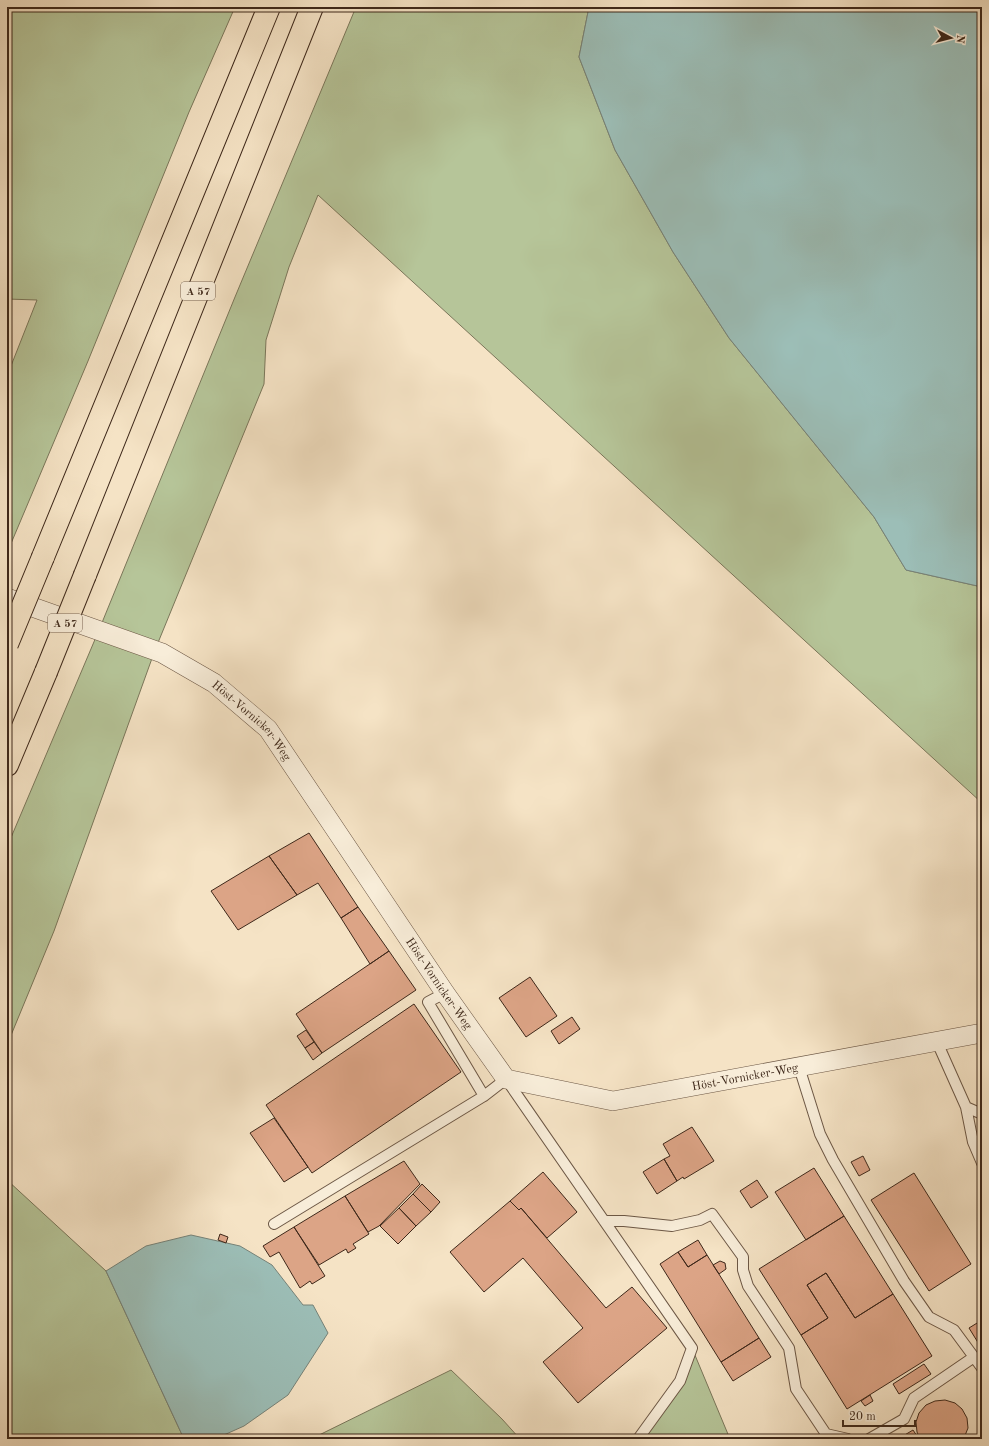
<svg xmlns="http://www.w3.org/2000/svg" width="989" height="1446" font-family="'Old Standard TT',serif">
<style>
.green{fill:#b6c599;stroke:#7a765a}
.water{fill:#9cbeb7;stroke:#768278}
.building{fill:#dca486;stroke:#3e281a}
.lines{fill:none;stroke-linecap:round;stroke-linejoin:round}
.service-casing{stroke:#6c5745;stroke-width:12}
.minor-casing{stroke:#6c5745;stroke-width:20}
.motorway-casing{stroke:#3e281a;stroke-width:24}
.service{stroke:#f8edd9;stroke-width:10}
.minor{stroke:#f8edd9;stroke-width:19}
.motorway{stroke:#f5e3c5;stroke-width:22}
.motorway-bridge-casing{stroke:#3e281a;stroke-width:24;stroke-linecap:butt}
.motorway-bridge{stroke:#f5e3c5;stroke-width:22}
.labels{text-anchor:middle;stroke-width:3;stroke-linejoin:round;paint-order:stroke}
.shield{fill:#f8edd9;stroke:#766353;stroke-width:1}
.shield-label{font-size:11px;font-weight:bold;fill:#3e281a}
.street-label{font-size:12px;fill:#3e281a;stroke:#f8edd9}
</style>
<rect width="100%" height="100%" fill="#f5e3c5"/>
<filter id="stains"><feTurbulence type="fractalNoise" baseFrequency=".005" numOctaves="4"/><feColorMatrix values="0 0 0 0 .2 0 0 0 0 .09 0 0 0 0 .02 0 0 0 .5 -.17"/></filter>
<radialGradient id="worn" r=".72"><stop offset=".6" stop-color="#630" stop-opacity="0"/><stop offset="1" stop-color="#630" stop-opacity=".3"/></radialGradient>
<path class="green" d="M7,7H235L189,112L88,361L7,553V376L37,300L7,299Z
M356,7H589L579,57L615,150L673,252L729,338L874,517L906,570L982,587V803L318,195L289,267L266,340L264,384L155,650L54,931L7,1045V847L99,630L235,297Z
M7,1180L106,1271L184,1439H7Z
M692,1348L730,1439H638L680,1381Z
M451,1370L502,1419L520,1439H311Z"/>
<path class="water" d="M589,7H982V587L906,570L874,517L729,338L673,252L615,150L579,57Z
M191,1235L240,1246L272,1265L303,1305H313L328,1333L288,1395L244,1426L215,1439H184L106,1271L146,1246Z"/>
<path class="building" d="M309,833L358,907L341,918L318,883L297,895L269,856Z
M269,856L297,895L238,930L211,891Z
M358,907L389,951L370,964L341,918Z
M389,951L416,990L322,1053L296,1014Z
M530,977L557,1016L526,1037L499,998Z
M414,1004L461,1072L312,1173L266,1105Z
M572,1017L580,1029L559,1044L551,1031Z
M306,1030L314,1042L305,1048L297,1036Z
M314,1042L322,1053L313,1060L305,1048Z
M274,1118L308,1167L284,1182L250,1133Z
M692,1127L714,1161L684,1179L683,1177L677,1181L664,1159L670,1156L663,1144Z
M863,1156L870,1170L859,1176L851,1162Z
M664,1159L677,1181L657,1194L643,1172Z
M404,1161L420,1184L379,1226L368,1232L345,1196Z
M814,1168L844,1216L806,1240L775,1192Z
M543,1172L577,1212L547,1238L521,1208L519,1210L510,1201Z
M914,1173L971,1264L929,1291L871,1200Z
M757,1180L768,1197L751,1208L740,1191Z
M422,1184L440,1202L431,1212L413,1194Z
M413,1194L431,1212L416,1226L399,1208Z
M345,1196L369,1234L353,1244L356,1248L348,1253L346,1249L319,1265L294,1227Z
M510,1201L519,1210L521,1208L606,1308L632,1287L667,1328L578,1403L543,1362L583,1328L523,1258L484,1292L450,1252Z
M399,1208L416,1226L398,1244L380,1226Z
M844,1216L893,1294L855,1318L826,1273L807,1285L828,1318L801,1335L759,1269Z
M294,1227L325,1276L312,1284L310,1281L300,1288L279,1252L270,1257L263,1246Z
M220,1234L228,1237L226,1243L218,1240Z
M698,1240L707,1255L688,1267L678,1252Z
M678,1252L688,1267L707,1255L759,1338L721,1362L660,1264Z
M720,1261L725,1263L726,1269L719,1274L713,1265Z
M826,1273L855,1318L893,1294L932,1356L847,1409L801,1335L828,1318L807,1285Z
M982,1320V1349L969,1328Z
M759,1338L771,1357L733,1381L721,1362Z
M924,1364L931,1374L899,1394L893,1384Z
M870,1395L873,1401L865,1406L861,1401Z
M945,1400L955,1403L962,1409L967,1418L968,1428L964,1438L920,1439L917,1432L916,1422L919,1413L926,1405L935,1401Z
M913,1430L919,1439H898Z"/>
<g class="lines">
<defs>
<path id="service" d="M445,993L428,1002L484,1096
M937,1042L966,1107L982,1114
M799,1067L820,1134L833,1160L904,1281L929,1317L954,1330L982,1368
M966,1107L973,1142L982,1163
M604,1221H624L672,1226L700,1220L712,1214L743,1257V1270L748,1286L789,1348L796,1389L826,1434L848,1439
M274,1224L484,1096L506,1079L692,1348L680,1381L638,1439
M869,1439L904,1419L914,1398L974,1357"/>
<g id="minor">
<path id="s1" d="M7,598L162,653L214,683L268,729L445,993L506,1079L613,1101L982,1033"/>
</g>
<path id="motorway" d="M43,557L269,7
M85,575L312,7
M7,765L46,672"/>
</defs>
<use href="#service" class="service-casing"/>
<use href="#minor" class="minor-casing"/>
<use href="#motorway" class="motorway-casing"/>
<use href="#service" class="service"/>
<use href="#minor" class="minor"/>
<use href="#motorway" class="motorway"/>
<defs>
<path id="motorway-bridge" d="M7,644L43,557
M46,672L85,575"/>
</defs>
<use href="#motorway-bridge" class="motorway-bridge-casing"/>
<use href="#motorway-bridge" class="motorway-bridge"/>
</g>
<g class="labels">
<g class="shield">
<rect x="181" y="282" width="34" height="18" rx="3"/>
<rect x="48" y="614" width="34" height="18" rx="3"/>
</g>
<g class="shield-label">
<text x="198" y="295">A 57</text>
<text x="65" y="627">A 57</text>
</g>
<g class="street-label">
<text dy="4" stroke="none"><textPath href="#s1" startOffset="278">Höst-Vornicker-Weg</textPath></text>
<text dy="4" stroke="none"><textPath href="#s1" startOffset="602">Höst-Vornicker-Weg</textPath></text>
<text dy="4" stroke="none"><textPath href="#s1" startOffset="962">Höst-Vornicker-Weg</textPath></text>
</g>
</g>
<rect width="989" height="1446" fill="none" stroke="#f5e3c5" stroke-width="24"/>
<rect x="8" y="8" width="973" height="1430" fill="none" stroke="#3e281a" stroke-width="2"/>
<rect x="12" y="12" width="965" height="1422" fill="none" stroke="#3e281a"/>
<g transform="translate(951 38) rotate(97)" stroke="#f8edd9" stroke-width="3" paint-order="stroke">
<path d="M0-3L7 15L0 10L-7 15Z" fill="#3e281a"/>
<text y="-6" font-size="11" font-weight="bold" text-anchor="middle" fill="#3e281a">N</text>
</g>
<path d="M843 1420v6h72v-6" fill="none" stroke="#3e281a" stroke-width="2"/>
<text x="849" y="1420" font-size="12" fill="#3e281a" stroke="#f8edd9" stroke-width="3" paint-order="stroke">20 m</text>
<rect width="100%" height="100%" filter="url(#stains)"/>
<rect width="100%" height="100%" fill="url(#worn)"/>
</svg>
